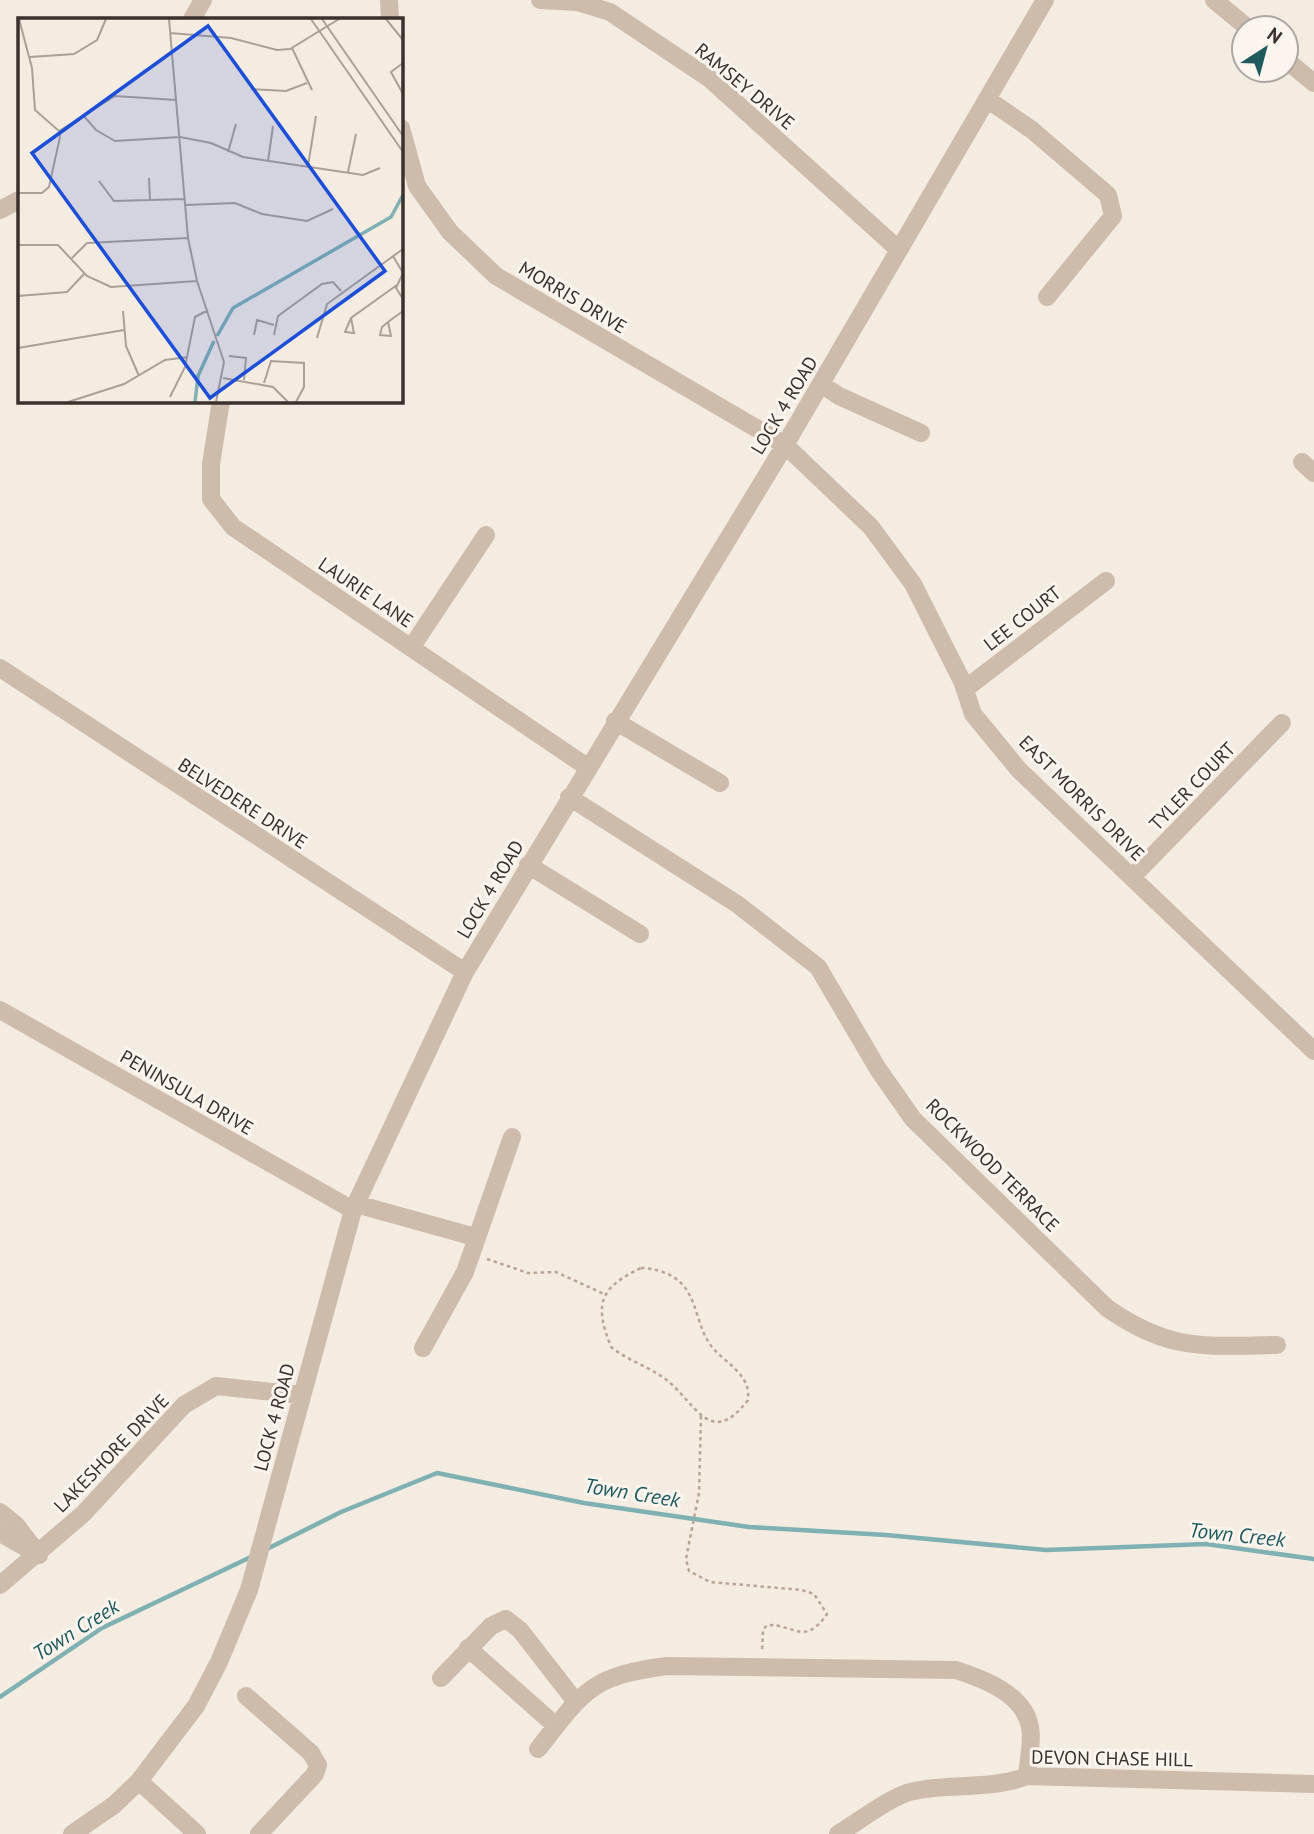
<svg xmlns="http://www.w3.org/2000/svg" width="1314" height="1834" font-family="'PT Sans',sans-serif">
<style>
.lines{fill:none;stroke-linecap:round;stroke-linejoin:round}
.stream{stroke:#7fb0b2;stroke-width:4.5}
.path{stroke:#b9a596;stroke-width:2.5;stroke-dasharray:3.5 3.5;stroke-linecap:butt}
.minor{stroke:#cdbbac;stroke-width:18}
.labels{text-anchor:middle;stroke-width:6;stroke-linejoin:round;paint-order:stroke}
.street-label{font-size:19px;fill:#3b302b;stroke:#fbf5ee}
.water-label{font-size:21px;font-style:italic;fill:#1f5a5e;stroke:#fbf5ee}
.inset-river{fill:none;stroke:#7fb0b2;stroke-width:3.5}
.inset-road{fill:none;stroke:#aaa098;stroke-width:2}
.view{fill:#1d4ed8;fill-opacity:0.15;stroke:#1d4ed8;stroke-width:3.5}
.inset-edge{fill:none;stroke:#3b302b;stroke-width:3.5}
</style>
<rect width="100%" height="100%" fill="#f4ebe1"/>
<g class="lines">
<path class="stream" d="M267,1549L341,1512L437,1473L584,1503L749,1527L886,1535L1046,1550L1206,1544L1314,1559
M0,1697L102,1628L253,1556"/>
<path class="path" d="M487,1259L528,1273L556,1272L604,1294
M641,1268C654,1268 671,1273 681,1283C698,1300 697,1329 712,1347C726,1364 751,1374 748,1400C709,1451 695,1400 664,1378C647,1366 627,1360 611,1347C594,1304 599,1288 641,1268Z
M701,1416L699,1493L686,1559L689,1571L710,1582L802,1590L814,1594L827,1614C804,1647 795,1624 767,1625L763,1630L762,1652"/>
<path class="minor" d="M389,0L390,19
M540,0L577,2L610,12L710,79L899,250
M1214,0L1248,28
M192,19L203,0
M1286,60L1314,83
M987,99L1032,130L1108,195L1113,216L1047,297
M401,128L417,186L450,232L496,276L785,445L871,527L913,584L962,681L973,714L1019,770L1314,1051
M0,210L19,200
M821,384L839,396L921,433
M221,401L211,464V499L233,527L587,767
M1302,462L1314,473
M411,648L486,535
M0,668L465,972
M965,689L1106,581
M615,721L720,783
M569,797L737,904L818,967L878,1069L913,1119L1107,1308C1170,1352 1204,1346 1277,1345
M528,865L640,934
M1132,877L1282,723
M0,1010L353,1210
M356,1204L475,1237
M423,1348L465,1272L512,1137
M0,1512L16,1525L39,1555
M0,1533L30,1550
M0,1585L83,1514L184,1405L216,1386L301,1395
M468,1648L556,1726
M441,1678L491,1626L506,1619L520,1630L576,1702
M246,1696L311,1753L318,1765L315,1774L259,1834
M538,1749C584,1691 590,1676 667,1666L956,1670C984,1679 1024,1694 1030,1727C1033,1742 1028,1762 1027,1776
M139,1781L197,1834
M72,1834L114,1805L139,1781L196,1706L219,1662L249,1590L353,1210L465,972L785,445L1045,0
M838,1834C858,1822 892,1795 914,1791C951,1783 992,1790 1027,1776L1314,1784"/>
</g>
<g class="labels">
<g class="street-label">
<text transform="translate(745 86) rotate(40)" y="7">RAMSEY DRIVE</text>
<text transform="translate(573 297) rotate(31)" y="7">MORRIS DRIVE</text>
<text transform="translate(784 405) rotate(-59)" y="7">LOCK 4 ROAD</text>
<text transform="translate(366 592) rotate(34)" y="7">LAURIE LANE</text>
<text transform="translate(1022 618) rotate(-38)" y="7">LEE COURT</text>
<text transform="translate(1192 786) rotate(-46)" y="7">TYLER COURT</text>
<text transform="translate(1082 798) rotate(45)" y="7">EAST MORRIS DRIVE</text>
<text transform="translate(243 803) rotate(33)" y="7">BELVEDERE DRIVE</text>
<text transform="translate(490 889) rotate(-59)" y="7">LOCK 4 ROAD</text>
<text transform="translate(187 1092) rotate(30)" y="7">PENINSULA DRIVE</text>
<text transform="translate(993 1165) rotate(45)" y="7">ROCKWOOD TERRACE</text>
<text transform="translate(274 1417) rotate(-75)" y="7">LOCK 4 ROAD</text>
<text transform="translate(111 1453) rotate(-46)" y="7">LAKESHORE DRIVE</text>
<text transform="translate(1112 1758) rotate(1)" y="7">DEVON CHASE HILL</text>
</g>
<g class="water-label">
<text transform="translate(632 1493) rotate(9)" y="7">Town Creek</text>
<text transform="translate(1237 1535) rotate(6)" y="7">Town Creek</text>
<text transform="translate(76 1630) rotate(-32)" y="7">Town Creek</text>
</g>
</g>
<g transform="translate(18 18)">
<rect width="385" height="385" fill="#f4ebe1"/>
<path class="inset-river" d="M199,318L215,290L373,199L385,177M177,384L180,358L196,323"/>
<path class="inset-road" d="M151,1L170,220L179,263L206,344L198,384M293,1L385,134M304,1L385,118M368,1L385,22M152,15L213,20L259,32L272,31L321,1M274,30L294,72M12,39L56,36L79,22L88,1M385,45L373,54L385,76M233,71L268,73L289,65M65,97L78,112L97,123L162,119L193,125L225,139L345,157L362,150M41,113L97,78L158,82M210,134L218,106M250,143L255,108M290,148L298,98M330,154L338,116M131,160L132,182M81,163L96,183L167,181M0,175H24L31,169L42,119L41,113L17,92L14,50L1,1M168,187L217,185L244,196L289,203L315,191M0,227H40L69,258L93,269L179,263M375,238L385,255L378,270L385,281M54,240L69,225L170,220M0,278L49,274L67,255M105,293L108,328L121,358M333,300L336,315L327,314L333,300L379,267M370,304L373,318L362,317L364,309L370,304L385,293M236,317L239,302L256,307M256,317L260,298L304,266L315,264L323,273M299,320L309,286L385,231M0,330L106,312M211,338L228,340L226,362M205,360L255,369L270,384M246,365L253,343L286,345V369L278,384M152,379L167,349L177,299L190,292M50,384L106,366L147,342L170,339"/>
<path class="view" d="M190,8L367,253L192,380L14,135Z"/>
<rect width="385" height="385" class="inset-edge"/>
</g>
<g transform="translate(1265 49) rotate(36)"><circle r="33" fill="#fbf5ee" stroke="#aea6a0" stroke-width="2"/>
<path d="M0-5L12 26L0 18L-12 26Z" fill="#1f5a5e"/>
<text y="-10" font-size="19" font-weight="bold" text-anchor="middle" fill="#3b302b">N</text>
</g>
</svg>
